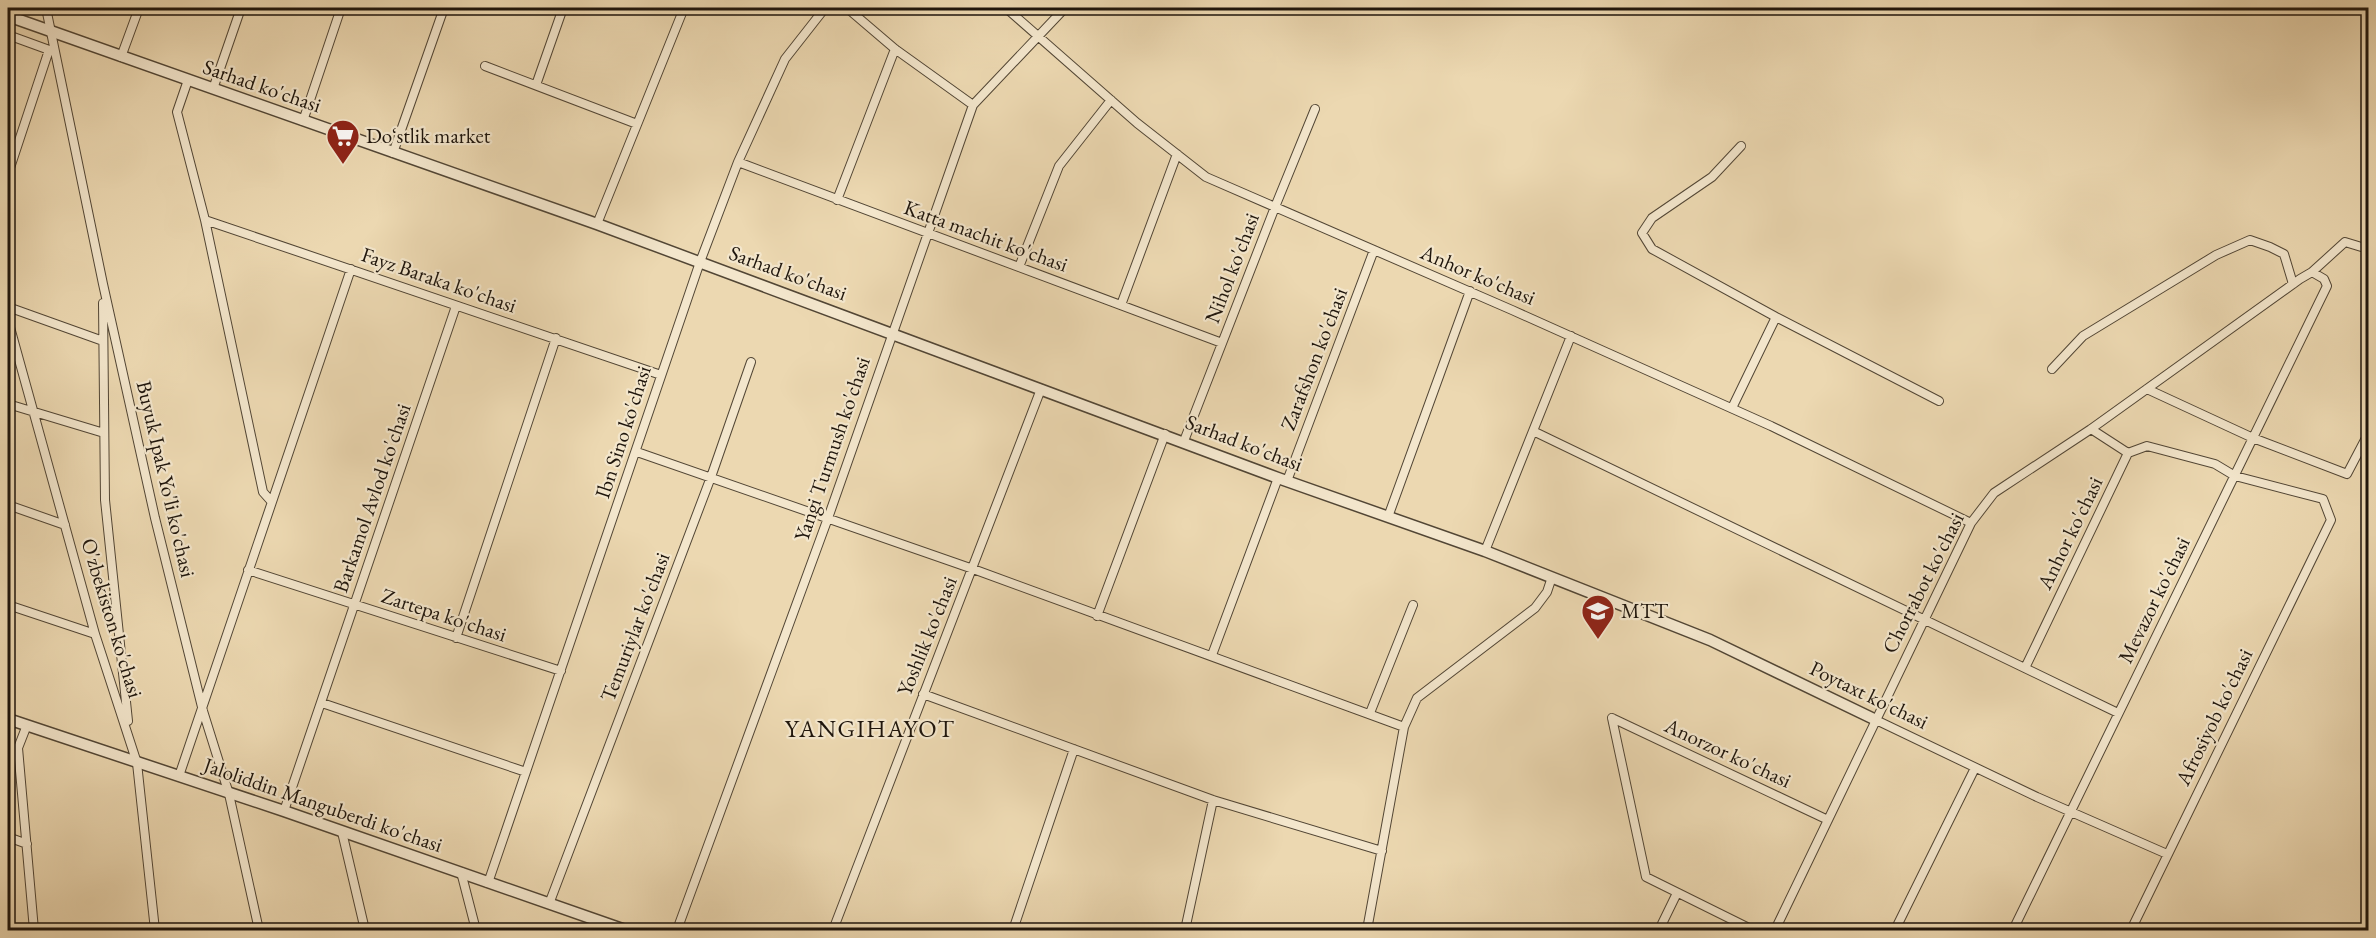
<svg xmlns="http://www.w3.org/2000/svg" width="2376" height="938" font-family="'EB Garamond',serif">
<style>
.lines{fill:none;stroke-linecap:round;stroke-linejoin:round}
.minor-casing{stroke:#524635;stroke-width:10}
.tertiary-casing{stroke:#524635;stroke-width:13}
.minor{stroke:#f3e6cc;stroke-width:8}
.tertiary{stroke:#f3e6cc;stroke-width:10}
.labels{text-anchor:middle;stroke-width:4.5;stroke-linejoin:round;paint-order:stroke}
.street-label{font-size:21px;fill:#1e150c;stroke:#f3e6cc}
.poi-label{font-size:21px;fill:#1e150c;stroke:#f3e6cc;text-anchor:start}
.quarter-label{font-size:24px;letter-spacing:1.5px;fill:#1e150c;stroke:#f3e6cc}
</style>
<rect width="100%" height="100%" fill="#ecd8b1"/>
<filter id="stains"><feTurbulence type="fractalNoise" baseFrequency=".00333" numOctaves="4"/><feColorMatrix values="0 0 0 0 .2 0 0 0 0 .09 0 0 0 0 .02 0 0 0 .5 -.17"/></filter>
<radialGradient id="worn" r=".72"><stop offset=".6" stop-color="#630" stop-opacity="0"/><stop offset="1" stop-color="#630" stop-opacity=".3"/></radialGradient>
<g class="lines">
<defs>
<path id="minor" d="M46,8L103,284L155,518L203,711L229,794L259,930
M847,8L895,49L973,105
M1006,8L1137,123L1206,177L1512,310L1771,426L1971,523
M8,35L52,51
M121,57L139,8
M485,66L637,124
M188,80L177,112L205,220L263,492L271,501
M536,85L563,8
M213,89L241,8
M303,121L341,8
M1741,146L1712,177L1652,218L1642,233L1652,249L1776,317L1939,401
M393,153L444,8
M738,162L1222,343
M8,174L49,50
M837,200L895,49
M205,220L661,375
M597,224L684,8
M1019,267L1059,166L1111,100
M2312,272L2345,242L2368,249
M103,303L105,500L128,721
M1121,305L1177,154
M8,307L103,341
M8,320L95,634L137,763L155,930
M2052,369L2083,336L2216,255L2250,240L2270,247L2284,254L2293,284
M2147,389L2253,438L2347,474L2368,434
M8,404L104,433
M1732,408L1776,317
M1533,431L2118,713
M1184,441L1275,207L1315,109
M637,452L973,569L1404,727
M2128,453L2147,446L2215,464L2235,476L2323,499L2331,520L2131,930
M1287,481L1374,250
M8,505L65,525
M1388,517L1470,291
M1485,551L1571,336
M248,570L561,671
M8,605L95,634
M1097,616L1165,434
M456,638L556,338
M1212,655L1278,478
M2025,668L2128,453L2091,429
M923,694L1213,800L1382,851
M322,703L526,772
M1370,713L1413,605
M1612,718L1646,877L1753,930
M1612,718L1828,820
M1876,720L2037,797L2167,854
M27,725L18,748L34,930
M179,776L351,269
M284,811L456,306
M342,832L365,930
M8,837L27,844
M461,872L476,930
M488,883L700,262L738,162L785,59L825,8
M549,904L711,477L751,362
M677,930L828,518L973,105L1065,8
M833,930L1041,389
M1013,930L1074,749
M1185,930L1213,800
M1367,930L1404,727L1417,698L1535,608L1547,592L1552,577
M1659,930L1677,893
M1775,930L1971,523L1994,493L2091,429L2300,279L2312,272L2324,279L2327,286L2013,930
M1895,930L1975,768"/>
<path id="tertiary" d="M8,16L597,224L1278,478L1485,551L1710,640L1876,720
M8,719L284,811L625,930"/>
</defs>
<use href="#minor" class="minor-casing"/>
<use href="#tertiary" class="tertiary-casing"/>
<use href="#minor" class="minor"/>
<use href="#tertiary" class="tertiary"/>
</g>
<defs>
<symbol id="supermarket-pin" viewBox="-11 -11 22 30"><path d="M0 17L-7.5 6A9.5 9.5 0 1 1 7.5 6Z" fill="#8f2418" stroke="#f3e6cc"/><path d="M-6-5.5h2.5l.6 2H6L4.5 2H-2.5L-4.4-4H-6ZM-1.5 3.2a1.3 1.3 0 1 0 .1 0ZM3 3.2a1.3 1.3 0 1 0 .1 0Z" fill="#fff"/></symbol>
<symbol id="school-pin" viewBox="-11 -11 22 30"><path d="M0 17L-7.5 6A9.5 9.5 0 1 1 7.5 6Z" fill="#8f2418" stroke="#f3e6cc"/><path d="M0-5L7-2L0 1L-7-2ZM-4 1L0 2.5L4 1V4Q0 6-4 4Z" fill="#fff"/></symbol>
</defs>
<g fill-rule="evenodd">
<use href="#supermarket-pin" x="324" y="117" width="38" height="52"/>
<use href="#school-pin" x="1579" y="592" width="38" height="52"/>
</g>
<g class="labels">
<g class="street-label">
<text transform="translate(262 86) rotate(19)" y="7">Sarhad ko'chasi</text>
<text transform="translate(986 236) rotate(20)" y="7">Katta machit ko'chasi</text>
<text transform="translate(1232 268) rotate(-69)" y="7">Nihol ko'chasi</text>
<text transform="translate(788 273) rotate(20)" y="7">Sarhad ko'chasi</text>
<text transform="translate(1478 275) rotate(23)" y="7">Anhor ko'chasi</text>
<text transform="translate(439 280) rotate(19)" y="7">Fayz Baraka ko'chasi</text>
<text transform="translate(1314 359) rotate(-69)" y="7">Zarafshon ko'chasi</text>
<text transform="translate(623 432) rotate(-72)" y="7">Ibn Sino ko'chasi</text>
<text transform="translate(1244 443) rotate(21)" y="7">Sarhad ko'chasi</text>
<text transform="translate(832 449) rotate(-71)" y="7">Yangi Turmush ko'chasi</text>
<text transform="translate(166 479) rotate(77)" y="7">Buyuk Ipak Yo'li ko'chasi</text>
<text transform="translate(372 498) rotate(-71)" y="7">Barkamol Avlod ko'chasi</text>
<text transform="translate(2070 533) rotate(-64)" y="7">Anhor ko'chasi</text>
<text transform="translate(1923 583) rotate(-63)" y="7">Chorrabot ko'chasi</text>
<text transform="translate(2154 600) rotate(-64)" y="7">Mevazor ko'chasi</text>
<text transform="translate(444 615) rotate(18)" y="7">Zartepa ko'chasi</text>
<text transform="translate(112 618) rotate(73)" y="7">O'zbekiston ko'chasi</text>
<text transform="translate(635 627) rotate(-69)" y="7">Temuriylar ko'chasi</text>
<text transform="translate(927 636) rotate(-68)" y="7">Yoshlik ko'chasi</text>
<text transform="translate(1869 695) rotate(26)" y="7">Poytaxt ko'chasi</text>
<text transform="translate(2214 717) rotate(-64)" y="7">Afrosiyob ko'chasi</text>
<text transform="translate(1728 753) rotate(25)" y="7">Anorzor ko'chasi</text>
<text transform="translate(323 805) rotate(19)" y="7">Jaloliddin Manguberdi ko'chasi</text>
</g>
<g class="poi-label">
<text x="366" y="143">Doʻstlik market</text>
<text x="1621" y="618">MTT</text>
</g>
<g class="quarter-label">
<text x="870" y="737">YANGIHAYOT</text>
</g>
</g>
<rect width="2376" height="938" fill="none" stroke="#ecd8b1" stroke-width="30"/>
<rect x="9" y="9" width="2358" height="920" fill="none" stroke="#1e150c" stroke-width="3"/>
<rect x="15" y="15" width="2346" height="908" fill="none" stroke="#1e150c" stroke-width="1.5"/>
<rect width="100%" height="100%" filter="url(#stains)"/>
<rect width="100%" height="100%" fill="url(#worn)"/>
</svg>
